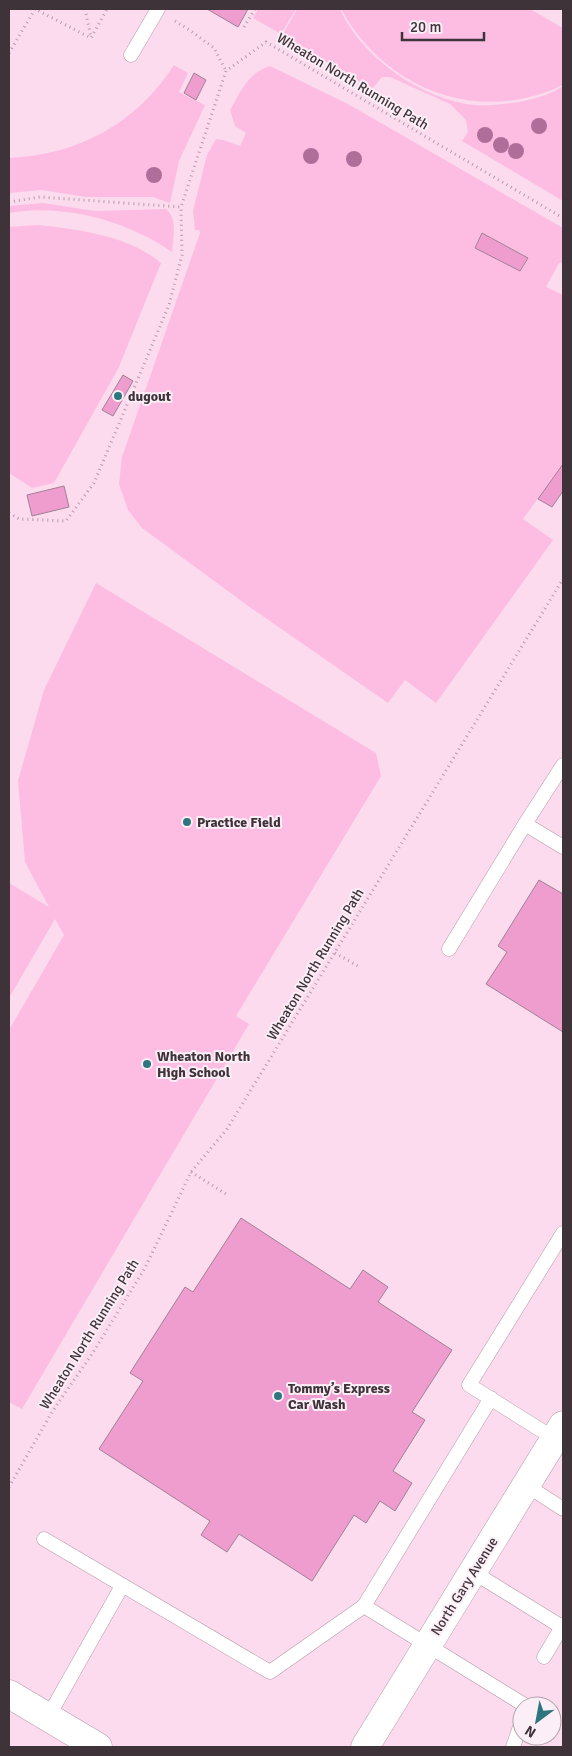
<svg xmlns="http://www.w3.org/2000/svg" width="572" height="1756" font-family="Signika,sans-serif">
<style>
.green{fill:#fdbde3;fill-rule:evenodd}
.building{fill:#ee9dce;stroke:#a08293}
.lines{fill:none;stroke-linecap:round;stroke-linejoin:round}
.service-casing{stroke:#b89aab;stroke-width:15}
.tertiary-casing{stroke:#b89aab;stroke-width:29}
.secondary-casing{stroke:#b89aab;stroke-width:29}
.path{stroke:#b49caa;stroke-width:3;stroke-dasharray:1 4;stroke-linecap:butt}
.service{stroke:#fff;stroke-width:14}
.tertiary{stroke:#fff;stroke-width:28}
.secondary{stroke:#fff;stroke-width:28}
.tree{fill:#af6e99}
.poi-dot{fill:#2d767e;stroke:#fceef6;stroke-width:2}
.labels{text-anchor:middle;stroke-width:4;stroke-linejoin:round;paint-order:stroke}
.street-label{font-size:14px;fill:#3f333a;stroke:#fceef6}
.poi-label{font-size:14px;font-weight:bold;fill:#3f333a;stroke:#fceef6;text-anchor:start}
</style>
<rect width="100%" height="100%" fill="#fbdbed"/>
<path class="green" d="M258,9H296L281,34L253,18Z
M297,9H340C361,57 422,100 475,105C491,106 508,104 524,101C537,98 552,94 563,86V201L462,141L468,132L466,120L450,104L390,77H382L372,89L282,36Z
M341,9H530L563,28V85C478,126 385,89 341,9Z
M174,65L188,73L179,92L205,105L179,161L170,203L153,197H86L42,190L9,193V158C78,155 136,124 174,65Z
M270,66L348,104L563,228V262L559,263L546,287L563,295V464L523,519L553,540L436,703L405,680L388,703L251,608L142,528L128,510L119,484L122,457L200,233L199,230H195L193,211L207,155L216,139L223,140L240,146L246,133L235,126L230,110C242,90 247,74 270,66ZM482,233L528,258L520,271L475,248Z
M43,203L95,211L166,209C178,219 173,238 172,252C128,221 62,203 9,213V206Z
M38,225C77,229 130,236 161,263L119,367L54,483L32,488L9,473V227Z
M96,583L376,753L381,776L236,1016L249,1024L22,1409L9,1402V1030L64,935L55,919L9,998V883L49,907L25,862L18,781L44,690Z"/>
<path class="building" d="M207,9H248L238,27Z
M194,73L206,80L196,100L184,93Z
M482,233L528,258L520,271L475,248Z
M123,375L133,381L113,416L102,410Z
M563,464V491L552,507L538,499Z
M64,486L69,507L32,516L27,495Z
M539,880L563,894V1032L486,984L507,952L498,946Z
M241,1218L350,1289L363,1270L388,1287L378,1302L452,1350L412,1412L425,1420L393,1471L412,1483L395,1511L380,1501L366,1523L354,1515L312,1581L239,1534L227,1552L201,1535L210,1521L99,1449L143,1381L130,1373L185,1287L193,1292Z"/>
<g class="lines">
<defs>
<path id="service" d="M131,55L158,9
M525,824L563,765
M449,949L525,824L563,847
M555,1439L469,1385L563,1233
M526,1485L563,1509
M44,1539L270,1672L364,1606L491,1398
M473,1572L562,1627
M364,1606L526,1706
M544,1657L563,1625
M48,1717L122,1586
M513,1747L522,1721"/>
<path id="tertiary" d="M365,1747L563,1425"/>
<path id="secondary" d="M9,1694L98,1747"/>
</defs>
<use href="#service" class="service-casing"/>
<use href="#tertiary" class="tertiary-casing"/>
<use href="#secondary" class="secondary-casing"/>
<path class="path" d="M85,9L91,37
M175,21L191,31L214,48L226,71
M244,27L255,9
M9,53L35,9L91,38L107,9
M9,202L40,197L181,207L226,71L266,42L563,218
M9,513L19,519L66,521L94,483L169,305L182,255L181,207
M335,953L358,966
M191,1172L226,1194
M9,1487L52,1412L92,1354L145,1268L191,1172L227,1129L563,579"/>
<use href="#service" class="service"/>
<use href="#tertiary" class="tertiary"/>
<use href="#secondary" class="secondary"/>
</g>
<g class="tree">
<circle cx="539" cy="126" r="8"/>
<circle cx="485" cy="135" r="8"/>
<circle cx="501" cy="145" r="8"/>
<circle cx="516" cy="151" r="8"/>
<circle cx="311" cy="156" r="8"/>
<circle cx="354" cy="159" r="8"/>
<circle cx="154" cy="175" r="8"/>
</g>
<g class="poi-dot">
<circle cx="118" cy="396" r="5"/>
<circle cx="187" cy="822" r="5"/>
<circle cx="147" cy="1064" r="5"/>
<circle cx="278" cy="1396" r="5"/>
</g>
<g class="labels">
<g class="street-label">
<text transform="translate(353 81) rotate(31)" y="5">Wheaton North Running Path</text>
<text transform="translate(315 964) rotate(-59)" y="5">Wheaton North Running Path</text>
<text transform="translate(89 1334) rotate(-58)" y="5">Wheaton North Running Path</text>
<text transform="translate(464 1586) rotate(-58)" y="5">North Gary Avenue</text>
</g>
<g class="poi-label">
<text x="128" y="401">dugout</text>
<text x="197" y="827">Practice Field</text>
<text x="157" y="1061">Wheaton North<tspan x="157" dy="16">High School</tspan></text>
<text x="288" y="1393">Tommy’s Express<tspan x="288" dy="16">Car Wash</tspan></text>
</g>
</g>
<rect width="572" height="1756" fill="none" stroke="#3f333a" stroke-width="20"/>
<g transform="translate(537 1721) rotate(212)"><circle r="24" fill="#fceef6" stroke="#b0a3ab"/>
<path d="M0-4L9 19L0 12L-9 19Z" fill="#2d767e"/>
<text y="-8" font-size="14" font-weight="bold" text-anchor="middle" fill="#3f333a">N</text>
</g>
<path d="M402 32v8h82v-8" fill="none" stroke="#3f333a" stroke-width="2.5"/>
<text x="410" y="32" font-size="15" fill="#3f333a" stroke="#fceef6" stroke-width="4" paint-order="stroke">20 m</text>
</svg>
